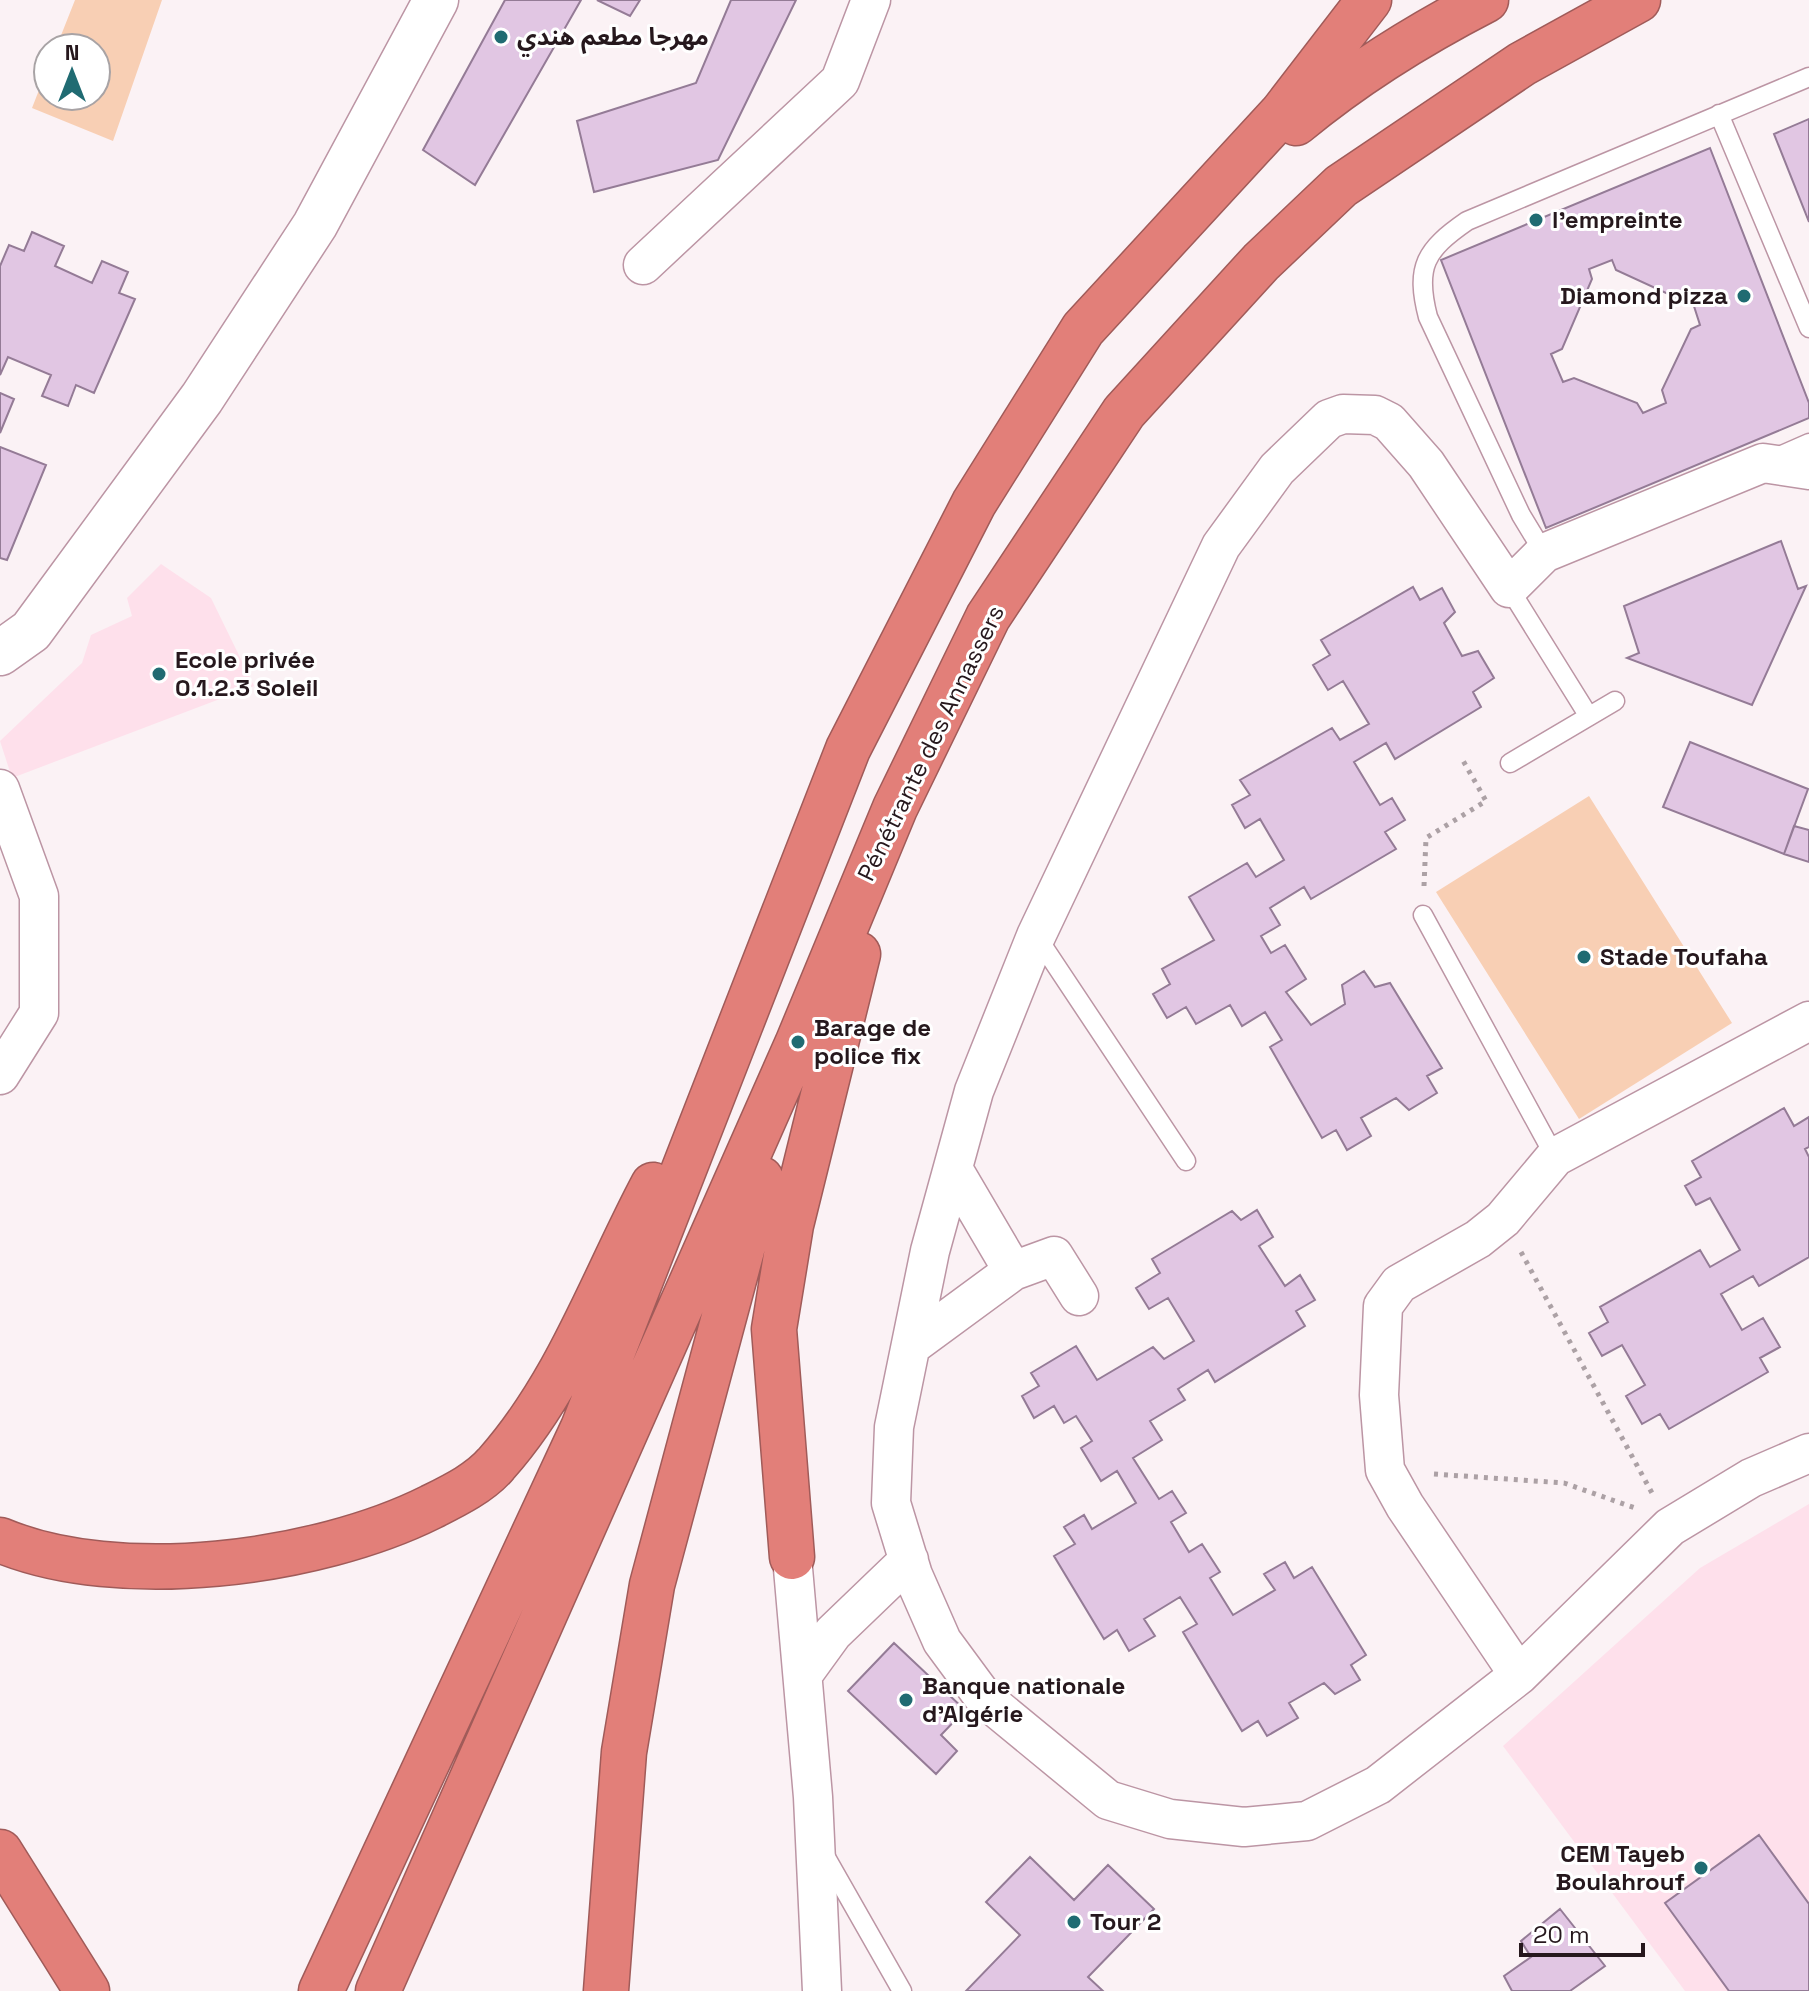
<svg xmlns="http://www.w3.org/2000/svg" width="1809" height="1991" font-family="'Space Grotesk','Noto Sans Arabic',sans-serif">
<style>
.built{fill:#fee0eb}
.green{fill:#f8cfb4}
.building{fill:#e1c6e3;stroke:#947b96;stroke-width:2;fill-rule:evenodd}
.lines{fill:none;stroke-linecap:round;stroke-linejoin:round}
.lane-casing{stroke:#bc95a4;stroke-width:21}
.street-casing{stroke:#bc95a4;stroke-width:41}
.secondary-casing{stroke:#bc95a4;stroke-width:47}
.highway-casing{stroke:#a05b59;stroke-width:47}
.path{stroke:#aca1a5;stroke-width:5;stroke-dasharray:4 6;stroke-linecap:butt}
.lane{stroke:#fff;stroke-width:18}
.street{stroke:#fff;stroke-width:38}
.secondary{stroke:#fff;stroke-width:44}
.highway{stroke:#e27f79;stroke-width:44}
.poi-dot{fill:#206b72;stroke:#fff;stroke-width:3}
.labels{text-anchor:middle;stroke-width:6;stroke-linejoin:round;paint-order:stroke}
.poi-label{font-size:24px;font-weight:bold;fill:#26181d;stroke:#fff;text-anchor:start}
.street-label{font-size:24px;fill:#26181d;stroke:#fff}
</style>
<rect width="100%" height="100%" fill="#fbf2f5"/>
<path class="built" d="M161,564L211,598L254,686L12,778L0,741L82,663L91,635L132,616L127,598Z
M1809,1504V1991H1685L1503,1746L1700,1568Z"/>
<path class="green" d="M75,0H162L113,141L32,108L48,67V96H96V48H56Z
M1589,796L1732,1023L1579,1119L1436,892Z"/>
<path class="building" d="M505,0H581L475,185L423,150Z
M597,0H640L630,16Z
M731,0H796L718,160L594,192L577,121L696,83Z
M1809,119V222L1774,134Z
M1710,148L1809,403V418L1546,528L1441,260ZM1612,260L1616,270L1679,299L1691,297L1700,325L1691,329L1662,390L1666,403L1643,413L1637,403L1574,378L1563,382L1551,354L1562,349L1592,279L1589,269Z
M32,232L64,246L55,266L92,283L102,261L128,272L119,293L135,299L94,393L76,385L68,406L42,396L51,375L8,357L0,375V266L9,245L24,251Z
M0,393L14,399L0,433Z
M0,447L46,465L7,560L0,558Z
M1781,541L1798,589L1806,586L1752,705L1627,658L1639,653L1624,606Z
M1413,587L1420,600L1442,588L1455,612L1444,623L1462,656L1478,651L1494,678L1473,692L1481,707L1395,759L1386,743L1354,762L1380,805L1392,798L1405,820L1385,832L1396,849L1311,899L1304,887L1270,908L1280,925L1261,936L1271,953L1285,945L1306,979L1286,992L1311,1025L1345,1004L1342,985L1364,971L1375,987L1390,983L1442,1068L1427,1076L1437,1093L1409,1110L1396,1098L1361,1118L1371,1136L1347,1150L1336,1130L1322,1138L1270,1047L1282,1040L1265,1012L1242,1026L1230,1005L1196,1024L1186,1007L1167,1018L1153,994L1170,984L1162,969L1214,940L1189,897L1247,863L1256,877L1284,860L1260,819L1245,828L1232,805L1250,795L1240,780L1332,728L1340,740L1369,724L1343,681L1328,690L1313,665L1330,655L1321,640Z
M1690,742L1808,789L1784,854L1663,807Z
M1794,826L1809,830V862L1784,854Z
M1784,1108L1794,1126L1809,1117V1147L1805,1149L1809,1157V1257L1759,1286L1753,1276L1721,1294L1742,1330L1763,1318L1780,1347L1760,1358L1768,1372L1669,1429L1660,1414L1642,1424L1626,1396L1645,1385L1622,1345L1602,1356L1589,1333L1608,1322L1600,1307L1700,1250L1710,1267L1740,1250L1710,1198L1696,1205L1685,1186L1701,1177L1692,1161Z
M1257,1210L1273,1237L1259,1246L1285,1286L1300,1275L1315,1300L1296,1311L1305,1326L1215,1382L1208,1370L1178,1389L1185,1400L1150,1421L1162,1440L1133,1458L1159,1499L1172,1491L1186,1513L1171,1522L1189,1552L1202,1544L1220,1572L1210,1578L1233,1615L1275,1590L1264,1574L1285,1562L1294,1578L1312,1567L1366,1655L1351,1665L1360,1680L1335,1694L1324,1683L1289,1703L1298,1718L1267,1736L1258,1721L1242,1731L1183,1632L1197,1624L1180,1597L1144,1619L1155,1636L1129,1651L1117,1630L1104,1639L1054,1556L1075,1544L1064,1527L1084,1515L1092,1529L1136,1503L1117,1471L1101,1481L1081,1448L1092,1441L1076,1416L1064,1423L1054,1406L1034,1418L1022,1396L1039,1386L1031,1373L1076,1346L1097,1380L1153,1347L1164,1359L1194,1341L1168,1298L1149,1309L1136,1288L1160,1273L1152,1259L1232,1211L1241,1220Z
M894,1643L965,1710L941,1735L957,1751L936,1774L848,1691Z
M1759,1835L1809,1904V1991H1729L1665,1903Z
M1030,1857L1074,1900L1108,1865L1154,1909L1088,1977L1103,1991H966L1020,1935L986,1902Z
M1560,1909L1605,1966L1570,1991H1512L1504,1976L1531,1957L1521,1941Z"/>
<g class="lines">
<defs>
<path id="lane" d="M1719,114L1809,328
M1775,458L1809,443
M1544,553L1521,515L1428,317C1415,267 1425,250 1467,221L1809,77
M1509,588L1588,715
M1510,763L1615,701
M1423,915L1555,1157
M1037,937L1186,1161
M824,1854L902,1991"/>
<path id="street" d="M643,265L840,81L871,0
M1809,470L1763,463L1544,553L1509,588L1426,464L1389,422L1375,415L1343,414L1329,419L1277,469L1221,546L1036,936L974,1091L930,1251L894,1427L891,1503L913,1575L942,1641L984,1698L1108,1800L1170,1819L1244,1827L1307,1821L1378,1785L1519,1675L1670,1527L1751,1478L1809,1453
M0,789L39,896V1013L0,1075
M953,1169L1013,1271L1054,1256L1079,1296
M911,1346L1013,1271
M792,1557L813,1797L822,1991
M804,1673L833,1633L909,1560
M1519,1675L1405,1506L1385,1470L1379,1395L1383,1306L1399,1284L1478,1239L1503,1219L1555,1157L1809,1021"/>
<path id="secondary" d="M0,653L31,631L202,398L315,225L436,0"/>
<path id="highway" d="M1296,123C1355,74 1418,35 1486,0
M0,1540C119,1590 317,1564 431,1507C453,1496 480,1483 496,1464C568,1383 603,1279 653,1185
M792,1557L774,1329L791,1225L858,954
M0,1852L87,1991
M321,1991L583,1428L848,749L974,503L1083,329L1282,113L1369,0
M378,1991L798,1042L895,808L988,617L1124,412L1261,262L1341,186L1522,64L1638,0
M606,1991L624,1752L652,1585L761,1179"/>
</defs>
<use href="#lane" class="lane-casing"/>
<use href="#street" class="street-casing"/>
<use href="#secondary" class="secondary-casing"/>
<use href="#highway" class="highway-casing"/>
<path class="path" d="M1424,886L1426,838L1486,801L1461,757
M1521,1252L1652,1493
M1434,1474L1564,1483L1635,1508"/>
<use href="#lane" class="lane"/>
<use href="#street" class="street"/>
<use href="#secondary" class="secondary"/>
<use href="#highway" class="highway"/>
</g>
<g class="poi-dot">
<circle cx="501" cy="37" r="8"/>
<circle cx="1536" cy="220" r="8"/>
<circle cx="1744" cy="296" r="8"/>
<circle cx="159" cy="674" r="8"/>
<circle cx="1584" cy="957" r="8"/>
<circle cx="798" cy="1042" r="8"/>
<circle cx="906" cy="1700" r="8"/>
<circle cx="1701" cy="1868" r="8"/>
<circle cx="1074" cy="1922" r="8"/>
</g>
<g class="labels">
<g class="poi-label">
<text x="517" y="45">مهرجا مطعم هندي</text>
<text x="1552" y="228">l'empreinte</text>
<text x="1728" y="304" text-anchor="end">Diamond pizza</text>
<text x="175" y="668">Ecole privée<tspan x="175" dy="28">0.1.2.3 Soleil</tspan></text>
<text x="1600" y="965">Stade Toufaha</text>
<text x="814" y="1036">Barage de<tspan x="814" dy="28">police fix</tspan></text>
<text x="922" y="1694">Banque nationale<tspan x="922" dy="28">d'Algérie</tspan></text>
<text x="1685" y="1862" text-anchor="end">CEM Tayeb<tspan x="1685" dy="28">Boulahrouf</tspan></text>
<text x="1090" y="1930">Tour 2</text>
</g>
<g class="street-label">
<text transform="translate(931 743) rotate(-64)" y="8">Pénétrante des Annassers</text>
</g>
</g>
<g transform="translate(72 72)"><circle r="38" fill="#ffffff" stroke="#a8a3a5" stroke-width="2"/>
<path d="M0-6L14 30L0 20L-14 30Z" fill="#206b72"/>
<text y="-12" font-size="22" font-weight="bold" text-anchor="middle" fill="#26181d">N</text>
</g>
<path d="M1521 1943v12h122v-12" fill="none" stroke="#26181d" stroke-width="4"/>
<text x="1533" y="1943" font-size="24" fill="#26181d" stroke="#ffffff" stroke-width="6" paint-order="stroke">20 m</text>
</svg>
